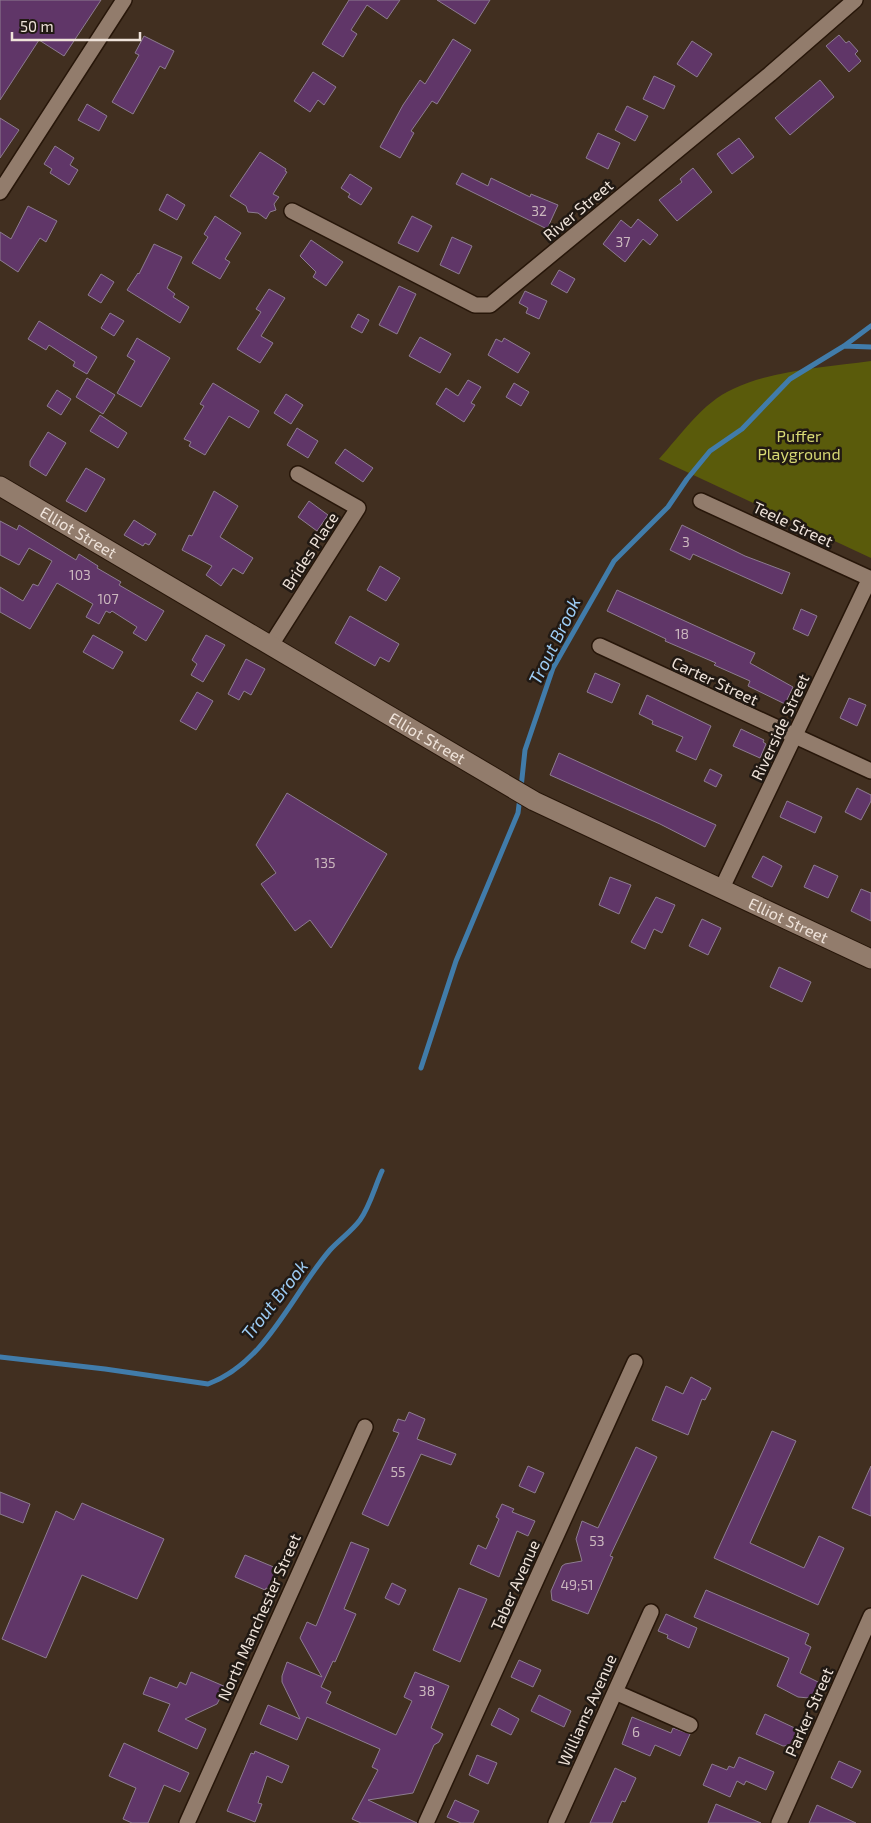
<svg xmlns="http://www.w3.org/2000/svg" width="871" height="1823" font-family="'Exo 2',sans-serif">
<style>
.green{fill:#5a5b0b}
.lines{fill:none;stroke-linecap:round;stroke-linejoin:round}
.stream{stroke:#417caa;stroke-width:5}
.building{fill:#603668;stroke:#8d7c90}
.minor-casing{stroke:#271609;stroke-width:18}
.tertiary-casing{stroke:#271609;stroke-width:21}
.minor{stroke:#927c6c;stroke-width:15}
.tertiary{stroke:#927c6c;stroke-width:19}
.labels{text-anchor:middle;stroke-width:5;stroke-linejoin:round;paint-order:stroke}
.number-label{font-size:14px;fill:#cbb8be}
.street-label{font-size:16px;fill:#efe3da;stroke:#211913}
.park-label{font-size:16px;fill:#d7d974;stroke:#211913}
.water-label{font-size:18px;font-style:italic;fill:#9dccf4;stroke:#211913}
</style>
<rect width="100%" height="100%" fill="#412f20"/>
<path class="green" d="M871,361V558L659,459C680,436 703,402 733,389C773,370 827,367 871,361Z"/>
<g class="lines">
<path class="stream" d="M844,346L871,347
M521,788L525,750L553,668L614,561L668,507L687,479L710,451L742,429L790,379L844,346L871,326
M421,1068L456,961L518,813L520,797
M0,1357L105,1369L208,1384C266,1363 292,1294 330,1250C339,1240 352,1231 360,1220C370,1206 375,1186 382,1171"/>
</g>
<path class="building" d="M0,0H101L64,56L39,40L0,100Z
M349,0H400L387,19L367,5L351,30L357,34L343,57L322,44Z
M437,0H490L475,24Z
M839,35L846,43L849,41L858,51L855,54L861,61L849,72L826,46Z
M144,36L174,51L165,69L160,66L133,114L112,102L139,55L135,53Z
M453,39L471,50L437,104L432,101L411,131L414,133L400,158L380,147L403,105L420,80L425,84Z
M692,41L712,54L697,77L677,64Z
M313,72L336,87L324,105L318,100L310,112L294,101Z
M654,76L675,86L664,109L643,99Z
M820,80L834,97L790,135L775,118Z
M87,104L107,116L99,131L78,120Z
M627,106L648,116L635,141L615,130Z
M0,118L19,130L0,158Z
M598,133L620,143L608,169L586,158Z
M739,138L754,157L732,174L717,154Z
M55,146L74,158L70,165L78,170L69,185L50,173L52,169L44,164Z
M260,152L286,169L285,171L287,172L273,194L279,197L274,204L276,210L270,212L266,219L258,213L248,212L246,206L230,196Z
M693,168L712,192L677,221L659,200L682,182L680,179Z
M462,173L488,186L491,178L530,197L531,194L558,205L547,229L456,184Z
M350,174L372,188L361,205L348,197L350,194L341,188Z
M167,194L185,205L177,220L159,210Z
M28,206L57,221L46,242L40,238L18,272L0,260V232L11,239Z
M215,216L241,233L225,259L230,262L220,279L192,263L208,237L204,234Z
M412,216L432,226L418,252L398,243Z
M638,219L658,235L650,245L643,239L625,262L603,244L621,220L631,228Z
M452,237L472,246L459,274L440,265Z
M311,240L343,262L326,286L313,277L316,272L300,256Z
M154,244L182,257L167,288L175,294L173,297L189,307L180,323L127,290L138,273L139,274Z
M559,270L575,279L567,293L551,284Z
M101,274L114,282L101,303L88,295Z
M399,286L416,294L397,334L379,325Z
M269,289L285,298L261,336L273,343L260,363L237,349L261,312L256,309Z
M525,291L547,301L539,319L526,313L528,308L519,303Z
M110,313L124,321L114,336L101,328Z
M358,314L369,320L362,333L351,327Z
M39,321L97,357L87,374L73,366L75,362L49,345L46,350L28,339Z
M420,337L451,354L440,373L409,356Z
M137,338L170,358L141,407L117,393L135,361L127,356Z
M504,338L530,353L518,373L488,355L496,339L502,342Z
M87,378L115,395L103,414L76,397Z
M468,380L481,387L471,403L475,405L464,422L436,404L446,388L458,396Z
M213,383L259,411L249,428L229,416L205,455L189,446L191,442L184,439L204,406L200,404Z
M514,383L529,392L521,406L506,397Z
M57,390L71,399L61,415L47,406Z
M286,394L303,405L291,424L274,413Z
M100,415L127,433L118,448L90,431Z
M297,428L318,441L308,458L287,445Z
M48,432L66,443L46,476L30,466V461Z
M345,449L373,468L363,482L335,463Z
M86,468L105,479L86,512L66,501Z
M214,491L238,506L220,537L253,558L243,574L233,568L221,586L206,575L212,566L182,550L189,535L192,536Z
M309,501L328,515L317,531L298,517Z
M134,520L156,534L149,545L145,543L143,546L124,535Z
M0,521L17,530L19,525L76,560L79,554L98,566L97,568L121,582L119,585L164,611L146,641L133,633L137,627L112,611L110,613L106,611L99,624L86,617L93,604L57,583L30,629L0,612V587L23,601L33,584L38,586L52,561L29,548L19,565L0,555Z
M682,525L745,556L790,573L782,594L693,554L690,560L670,550Z
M380,566L400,578L386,601L367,590Z
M617,590L755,653L750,663L793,687L785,704L748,686L750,681L714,665L716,663L665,641L666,639L607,611Z
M801,609L817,616L808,636L793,629Z
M350,616L399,644L389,662L380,657L375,666L335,643Z
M93,635L123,652L113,669L83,652Z
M206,635L225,645L203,682L191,675L197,664L192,660Z
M246,659L265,669L251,695L244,691L239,700L228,694Z
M595,673L620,684L612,703L587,692Z
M197,692L213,701L196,730L180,721Z
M647,695L711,726L696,760L676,751L683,737L652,724L653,721L639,714Z
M849,698L866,705L857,726L840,718Z
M741,729L764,740L763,742L766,744L760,758L733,746Z
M559,753L716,825L705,847L660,824L550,775Z
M710,769L722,775L716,787L704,781Z
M857,788L871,795V801L861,820L845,812Z
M287,793L387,854L331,948L310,920L295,931L261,884L276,873L256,845Z
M787,801L822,817L815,833L780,817Z
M763,856L782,866L772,887L752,877Z
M814,865L838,876L828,898L804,887Z
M610,877L631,885L619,914L599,905Z
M861,889L871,893V921L851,911Z
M656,897L675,905L662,933L654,929L645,949L631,942Z
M702,919L721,928L708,955L689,946Z
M779,967L811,982L802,1002L770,987Z
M691,1377L711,1388L705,1400L702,1399L688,1435L652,1420L666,1386L683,1394Z
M409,1412L425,1419L417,1439L456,1454L451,1465L421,1454L388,1526L362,1514L399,1433L393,1431L398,1419L405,1421Z
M772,1431L796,1441L750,1543L804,1568L819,1536L844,1548L818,1605L714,1558Z
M636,1447L657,1457L610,1556L613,1557L588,1614L552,1600L551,1591L562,1566L565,1564L582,1561L576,1539L582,1521L598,1528Z
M528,1466L544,1473L535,1493L519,1486Z
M871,1466V1516L852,1508Z
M0,1492L30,1504L23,1523L0,1514Z
M82,1503L164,1539L137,1599L82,1575L46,1658L2,1639L56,1511L74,1520Z
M502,1504L514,1509L512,1512L535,1521L528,1536L517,1531L499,1577L470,1564L478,1545L486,1549L499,1519L496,1517Z
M351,1542L369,1549L344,1609L356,1614L335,1662L333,1661L321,1687L331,1692L326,1703L396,1735L412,1701L404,1697L415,1672L449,1686L431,1728L443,1734L439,1742L434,1745L413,1793L368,1800L417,1823H361L352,1819L378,1770L372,1767L380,1749L307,1717L297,1740L260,1724L268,1705L300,1719L282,1682V1676L287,1662L322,1677L300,1638L307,1622L316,1626Z
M245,1555L276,1568L274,1572L278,1573L271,1590L266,1588L265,1590L235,1577Z
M392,1583L406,1590L399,1605L385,1598Z
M459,1588L487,1599L460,1662L433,1650Z
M706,1590L809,1634L805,1644L811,1647L800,1673L820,1683L814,1696L809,1698L798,1697L777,1686L789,1658L694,1617Z
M666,1614L697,1628L689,1648L667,1638L668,1635L658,1631Z
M519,1660L541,1670L533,1687L511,1677Z
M191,1672L226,1687L217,1704L185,1719L206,1729L197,1749L158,1731L170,1704L143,1694L150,1677L177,1688L180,1682L186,1685Z
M539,1695L571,1711L564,1727L531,1711Z
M499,1708L519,1719L511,1735L491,1725Z
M765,1714L799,1730L793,1745L783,1746L756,1734Z
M632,1717L671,1733L673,1728L690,1734L680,1756L655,1745L650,1756L622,1744Z
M124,1743L189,1773L180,1792L164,1785L148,1823H132L123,1819L136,1788L109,1776Z
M255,1751L289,1766L282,1783L267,1776L258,1803L262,1804L255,1822L227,1811L251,1753L254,1754Z
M477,1755L497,1763L488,1784L469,1775Z
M739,1757L774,1772L766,1790L746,1781L744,1785L737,1781L730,1797L703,1785L712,1764L727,1770L729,1766L734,1768Z
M839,1761L861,1771L852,1788L831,1778Z
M615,1768L636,1778L625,1802L622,1801L612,1823H590Z
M455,1800L479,1811L473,1823H461L447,1817Z
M716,1804L761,1823H708Z
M817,1805L856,1823H809Z"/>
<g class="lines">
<defs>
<path id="minor" d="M0,192L124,0
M292,211L475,305H490L770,74L855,0
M701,501L871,579
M271,645L358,508L298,474
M600,646L871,771
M721,890L870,578
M615,1692L690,1725
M187,1823L365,1427
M426,1823L635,1362
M556,1823L651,1612
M779,1823L871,1616"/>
<g id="tertiary">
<path id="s1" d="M0,486L534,801L871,959"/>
</g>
</defs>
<use href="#minor" class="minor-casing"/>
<use href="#tertiary" class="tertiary-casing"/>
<use href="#minor" class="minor"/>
<use href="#tertiary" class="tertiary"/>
</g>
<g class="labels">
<g class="number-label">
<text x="539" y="216">32</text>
<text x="623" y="247">37</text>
<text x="686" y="547">3</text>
<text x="80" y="580">103</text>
<text x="108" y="604">107</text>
<text x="682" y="639">18</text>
<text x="325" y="868">135</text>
<text x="398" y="1477">55</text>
<text x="597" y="1546">53</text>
<text x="577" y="1590">49;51</text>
<text x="427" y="1696">38</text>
<text x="636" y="1737">6</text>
</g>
<g class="street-label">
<text transform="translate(578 210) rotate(-40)" y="6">River Street</text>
<text transform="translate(793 524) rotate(25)" y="6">Teele Street</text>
<text dy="6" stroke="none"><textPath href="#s1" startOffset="91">Elliot Street</textPath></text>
<text transform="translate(310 551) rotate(-57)" y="6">Brides Place</text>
<text transform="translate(715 681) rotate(25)" y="6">Carter Street</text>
<text transform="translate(780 727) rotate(-65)" y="6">Riverside Street</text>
<text dy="6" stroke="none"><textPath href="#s1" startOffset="496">Elliot Street</textPath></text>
<text dy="6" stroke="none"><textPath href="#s1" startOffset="901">Elliot Street</textPath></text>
<text transform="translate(515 1585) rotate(-66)" y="6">Taber Avenue</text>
<text transform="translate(259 1617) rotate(-66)" y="6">North Manchester Street</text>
<text transform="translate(587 1710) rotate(-66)" y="6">Williams Avenue</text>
<text transform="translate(809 1712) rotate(-66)" y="6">Parker Street</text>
</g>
<g class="park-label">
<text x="799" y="442">Puffer<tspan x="799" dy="18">Playground</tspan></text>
</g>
<g class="water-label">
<text transform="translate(555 641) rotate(-64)" y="6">Trout Brook</text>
<text transform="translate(275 1300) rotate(-52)" y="6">Trout Brook</text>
</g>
</g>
<path d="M12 32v8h128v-8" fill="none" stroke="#efe3da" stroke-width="2.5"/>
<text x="20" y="32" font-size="15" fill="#efe3da" stroke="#211913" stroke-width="4" paint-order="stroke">50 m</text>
</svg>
